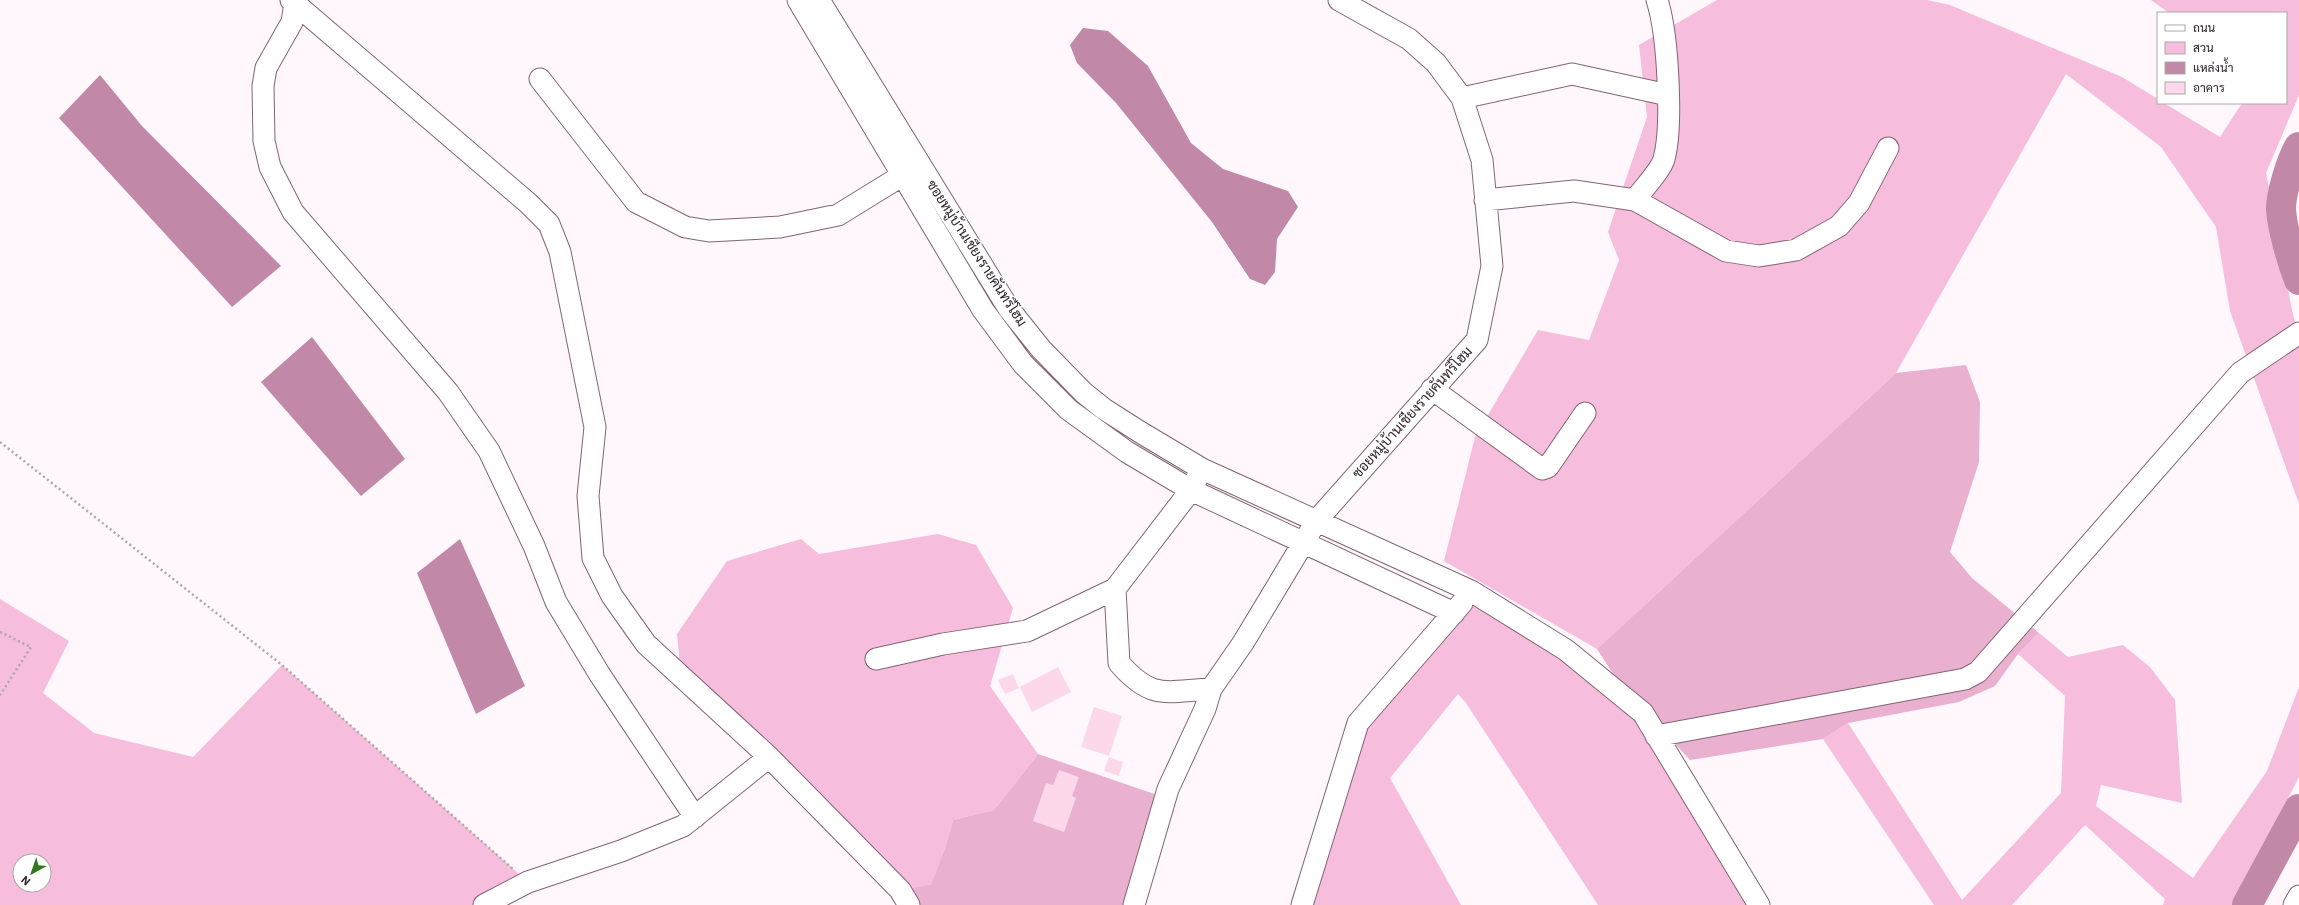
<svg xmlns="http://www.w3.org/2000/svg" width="2299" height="905" font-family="'IBM Plex Sans',Sarabun,sans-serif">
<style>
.green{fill:#f6bedc;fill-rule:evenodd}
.forest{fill:#eab0cf}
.water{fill:#c189a7}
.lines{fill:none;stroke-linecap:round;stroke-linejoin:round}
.river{stroke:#c189a7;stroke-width:30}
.building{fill:#fcd8ea}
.minor-casing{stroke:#836474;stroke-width:23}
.path{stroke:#afa5aa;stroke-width:2.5;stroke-dasharray:2 3;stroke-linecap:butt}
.minor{stroke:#fff;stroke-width:21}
.labels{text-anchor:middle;stroke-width:3;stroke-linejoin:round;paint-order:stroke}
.street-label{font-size:14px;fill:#2f2229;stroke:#fff}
</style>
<rect width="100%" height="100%" fill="#fff7fb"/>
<path class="green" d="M1717,0H1927L1950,5L2122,77L2158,99V103H2164L2220,137L2242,103H2286V13H2169L2151,0H2299V95L2266,173L2292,310L2299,337V504L2230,311L2216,227L2161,147L2066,74L1896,373L1597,649L1444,561L1475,437L1538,330L1589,340L1619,260L1608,232L1647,117L1639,45Z
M938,534L976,545L1013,608L990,686L1038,754L994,810L953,820L945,848L931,886L900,890L681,677L677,634L727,561L801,539L819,554Z
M1471,591L1643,713L1759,905H1598L1466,703L1458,694L1390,778L1461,905H1302L1358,723Z
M0,599L69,641L43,693L94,733L193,757L282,665L528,882L484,905H0ZM20,861H44V885H20Z
M2039,633L2068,657L2123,645L2150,667L2175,700L2182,803L2101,785L2096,806L2193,878L2267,771L2299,687V777L2233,905H2163L2165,899L2085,825L2012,905H1934L1823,739L1848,723L1962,900L2061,793L2065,696L2018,654Z"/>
<path class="forest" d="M1966,365L1980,402L1979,462L1950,552L1972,578L2039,633L2018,654L1995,686L1959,702L1848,723L1823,739L1690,760L1619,683L1597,649L1896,373Z
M1038,754L1166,798L1134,905H909L900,890L931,885L945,848L953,820L994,810Z"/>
<path class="water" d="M1083,28L1108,31L1148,66L1191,143L1223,169L1288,191L1298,207L1277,239L1275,272L1265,285L1250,279L1212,222L1116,103L1077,63L1070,45Z
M100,75L142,126L281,266L232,307L59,118Z
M312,337L405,459L361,496L261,382Z
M460,539L525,686L476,714L417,573Z"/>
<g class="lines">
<path class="river" d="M2299,147C2291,161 2281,193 2281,209C2282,228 2292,262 2299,280
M2247,905L2299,809"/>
</g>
<path class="building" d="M1058,667L1071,692L1032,712L1020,687Z
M1013,674L1019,688L1005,694L998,680Z
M1094,707L1122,716L1109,756L1081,747Z
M1109,757L1123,762L1119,776L1104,771Z
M1059,770L1079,777L1072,796L1076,798L1064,832L1033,821L1046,783L1053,785Z"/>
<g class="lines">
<defs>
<path id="minor" d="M291,0L528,203L549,224L560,252L595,427L588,496L593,558L612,596L646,644L769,757L900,890L909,905
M798,0L983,310L1023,364L1069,410L1127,452L1191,490L1454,613
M819,0L1009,309L1041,349L1084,393L1104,409L1140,432L1202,469L1471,591L1566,650L1643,713L1759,905
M295,3L292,22L266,68L263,86L264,141L270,167L293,212L448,392L489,451L534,546L556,602L600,675L695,817
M540,79L636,202L685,227L709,231L780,227L838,215L903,175
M1462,98L1572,74L1668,95
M1485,200L1574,191L1635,200L1726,251L1759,256L1796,250L1839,226L1859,203L1888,148
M1635,200C1642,190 1661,170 1664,159C1673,125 1668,34 1657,0
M1432,389L1542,469L1548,467L1585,413
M1197,478L1191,490L1115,589L1119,663C1152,701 1166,691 1211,689
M876,659L943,644L1027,631L1115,589
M1656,736L1965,679L1978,672L2240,373L2299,333
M484,905L528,882L621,851L683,826L769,757
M1134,905L1168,789L1205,709L1211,689L1243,643L1317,520L1477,340L1492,266L1482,160L1462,98L1436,63L1409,39L1339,0
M1302,905L1358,723L1462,603
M2294,905L2299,896"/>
</defs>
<use href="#minor" class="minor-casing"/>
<path class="path" d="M0,442L282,665L514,870
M0,632L31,647L0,695"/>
<use href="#minor" class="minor"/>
</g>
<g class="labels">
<g class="street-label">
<text transform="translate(977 253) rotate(57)" y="5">ซอยหมู่บ้านเชียงรายคันทรีโฮม</text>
<text transform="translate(1412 412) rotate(-48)" y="5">ซอยหมู่บ้านเชียงรายคันทรีโฮม</text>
</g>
</g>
<rect x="2157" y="12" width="130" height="92" fill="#ffffff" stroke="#aca7a9"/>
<rect x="2165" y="25" width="20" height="6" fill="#ffffff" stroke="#aca7a9"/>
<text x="2193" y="32" font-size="12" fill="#2f2229">ถนน</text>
<rect x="2165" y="42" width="20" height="12" fill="#f6bedc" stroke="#aca7a9"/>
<text x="2193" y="52" font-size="12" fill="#2f2229">สวน</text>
<rect x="2165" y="62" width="20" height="12" fill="#c189a7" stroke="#aca7a9"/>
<text x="2193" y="72" font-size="12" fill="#2f2229">แหล่งน้ำ</text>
<rect x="2165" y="82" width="20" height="12" fill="#fcd8ea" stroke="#aca7a9"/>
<text x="2193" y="92" font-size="12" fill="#2f2229">อาคาร</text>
<g transform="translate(32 873) rotate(220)"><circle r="19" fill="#ffffff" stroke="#aca7a9"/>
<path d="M0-3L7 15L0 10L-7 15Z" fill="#31791d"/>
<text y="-6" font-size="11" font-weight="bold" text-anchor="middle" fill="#2f2229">N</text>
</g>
</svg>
